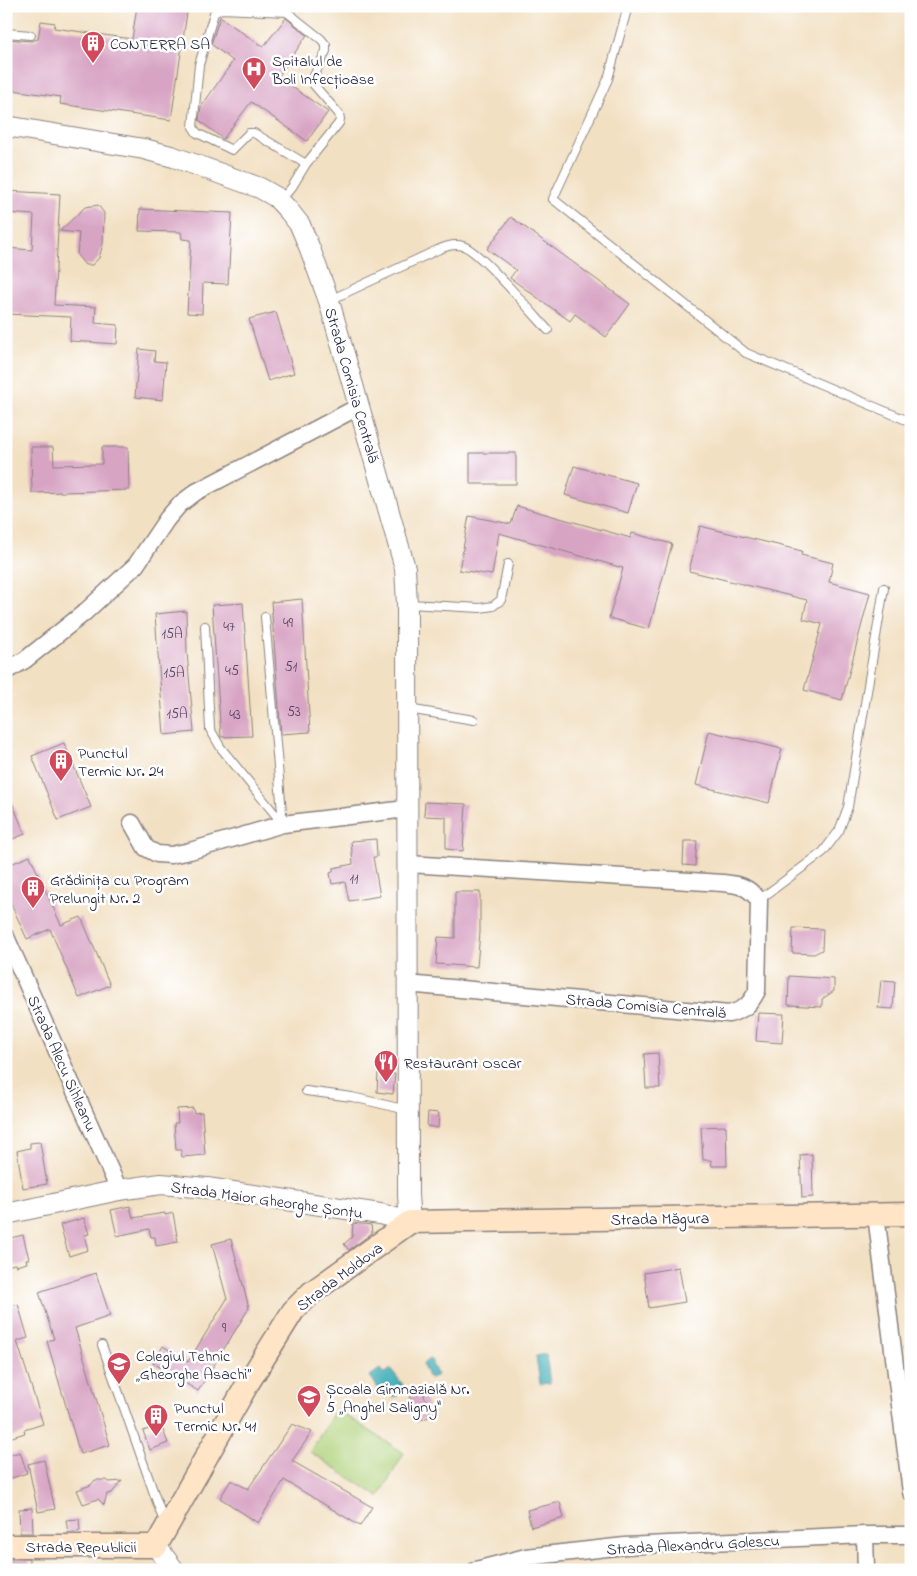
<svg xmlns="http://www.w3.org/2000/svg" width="917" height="1576" font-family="'Indie Flower',sans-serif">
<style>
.green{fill:#afd17a;stroke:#687a5a}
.water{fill:#3cadb7;stroke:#2f6879}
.building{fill:#d8a4c4}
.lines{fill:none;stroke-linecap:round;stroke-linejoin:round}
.service-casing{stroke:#8a817e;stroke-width:10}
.minor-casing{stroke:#8a817e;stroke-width:19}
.tertiary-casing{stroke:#8a817e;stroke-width:22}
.secondary-casing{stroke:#8a817e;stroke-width:25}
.service{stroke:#fff;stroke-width:8}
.minor{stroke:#fff;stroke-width:16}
.tertiary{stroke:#fff;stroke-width:20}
.secondary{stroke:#ffe4c6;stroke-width:22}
.labels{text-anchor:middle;stroke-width:5;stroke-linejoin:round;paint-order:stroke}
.number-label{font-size:14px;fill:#50425d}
.poi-label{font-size:16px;fill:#22223b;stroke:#fff;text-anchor:start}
.street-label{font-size:16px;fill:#22223b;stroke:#fff}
</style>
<rect width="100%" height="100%" fill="#fff"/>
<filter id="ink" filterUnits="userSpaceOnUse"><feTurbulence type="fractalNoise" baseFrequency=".02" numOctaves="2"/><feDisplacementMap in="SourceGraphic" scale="10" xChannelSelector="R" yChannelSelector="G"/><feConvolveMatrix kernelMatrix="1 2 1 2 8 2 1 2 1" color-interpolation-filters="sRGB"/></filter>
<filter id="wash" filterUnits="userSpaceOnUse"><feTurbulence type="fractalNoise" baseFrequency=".0096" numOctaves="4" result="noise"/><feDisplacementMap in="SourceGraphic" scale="20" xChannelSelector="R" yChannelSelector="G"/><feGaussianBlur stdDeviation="1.12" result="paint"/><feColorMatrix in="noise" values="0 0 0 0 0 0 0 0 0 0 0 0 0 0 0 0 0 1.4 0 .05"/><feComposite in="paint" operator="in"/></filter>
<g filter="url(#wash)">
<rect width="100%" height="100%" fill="#f2e0c2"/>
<path class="green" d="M336,1409L404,1453L379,1497L310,1452Z"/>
<path class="water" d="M546,1354L550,1383L540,1384L536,1356Z
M429,1359L432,1361V1364L437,1374L435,1377L431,1379L428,1377L423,1364Z
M380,1369L384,1374L391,1369L406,1389L393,1398L386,1387L380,1391L370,1376Z"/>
<g id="blocks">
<path class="building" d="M137,6H188L171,120L60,104L61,97L6,89V39L31,41L38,39L41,21L55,23L54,28L132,39Z
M220,17L263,47L286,18L307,35L278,77L328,112L307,141L251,102L223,139L199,120L201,107L233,61L211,44Z
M6,191L60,194L54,305L96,307L95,323L118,325L117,344L70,341L71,317L6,314V248L32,250L34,215L6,213Z
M98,205L104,213L103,244L99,258L92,265H85L77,255L79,233L60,231L85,207Z
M140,209L232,213L228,284L203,283L202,314L187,313L191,240L182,239L181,232L139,231Z
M511,217L630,304L606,337L575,314L570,321L510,278L516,270L487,249Z
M276,312L294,373L268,381L249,319Z
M139,349L155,351L154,361L166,362L163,400L135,397Z
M31,447H53L54,465L102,464V447H128L129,490L32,493Z
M470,453H516V484H470Z
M574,466L637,483L628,513L565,495Z
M517,506L631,538L632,533L672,544L649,629L609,618L623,568L499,533L492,575L459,570L469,516L511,524Z
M700,526L802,551L801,555L833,563L829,582L870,593L842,700L804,690L822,624L803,619L807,600L689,571Z
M302,599L310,732L281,734L271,602Z
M243,603L252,736L221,737L212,605Z
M186,611L187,653L194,732L164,735L155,614Z
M709,731L782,749L769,803L696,785Z
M64,743L91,807L58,820L32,756Z
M6,788L25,834L6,842Z
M425,802L466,804L463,851L446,849V817L424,816Z
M376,839L377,857H373L380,896L349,901L345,882L332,884L330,873L333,872V868L353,864L351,841Z
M684,841H697L695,866L683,865Z
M30,856L61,925L81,917L110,985L79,998L50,929L27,939L6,893V866Z
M455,892H480V932L477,967L436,964L438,937L455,938Z
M793,928L823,929L822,950L814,954L792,953Z
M789,976L834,979V991L822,999V1007L788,1005Z
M881,980L895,981L893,1009L878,1008Z
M758,1013L784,1014L782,1043L756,1041Z
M658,1053L660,1088H646L644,1054Z
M378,1073L395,1074L393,1094L377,1092Z
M193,1108L194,1113L202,1112L205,1155L182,1157L181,1150H176L174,1123H178L177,1109Z
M428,1112L439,1113L438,1128L427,1126Z
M726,1126L727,1166H712L711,1160H703L701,1127Z
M40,1142L47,1184L23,1188L17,1151L30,1148V1143Z
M812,1154L813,1197L802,1198L800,1155Z
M130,1206L133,1218L165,1213V1215L173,1213L178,1242L156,1246L155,1237H151L149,1229L117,1236L111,1210Z
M84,1218L89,1234L84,1235L88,1250L69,1256L60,1225Z
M353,1223L371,1225L372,1233L349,1250L344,1244L352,1237Z
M23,1235L29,1259H26L27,1263L16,1266L15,1264L6,1266V1239Z
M231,1239L249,1308L198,1391L153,1363L163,1346L188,1362L227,1299L212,1244Z
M679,1267L685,1302L649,1308L644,1273Z
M96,1273L110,1316L75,1328L110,1445L80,1454L47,1341L54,1339L39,1292Z
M18,1304L28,1338L17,1341L43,1424L24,1430L25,1433L9,1438L6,1428V1308Z
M423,1392L431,1416L418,1421L410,1396Z
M292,1424L312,1432L292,1461L372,1507L360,1526L284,1480L258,1523L220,1498L231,1480L248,1489Z
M161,1425L168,1443L150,1450L143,1431Z
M20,1452L27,1473L6,1480V1456Z
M44,1460L55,1509L38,1512L28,1464Z
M95,1480H107L109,1482L122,1481L112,1493L107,1494L104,1505L98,1499L83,1504L77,1490L91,1485Z
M560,1502L564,1518L531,1527L527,1510Z
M32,1508L33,1533H20L19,1509Z
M79,1519L80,1531L68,1533L66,1520Z
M6,1559H29L30,1570H6Z"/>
</g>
</g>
<g filter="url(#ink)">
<use href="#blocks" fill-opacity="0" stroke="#8a817e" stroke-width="1"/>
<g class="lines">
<defs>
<path id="service" d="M628,6L608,79L553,199L746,353L911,422
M6,33L31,35
M280,201L292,187L306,164L254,133H249L232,150L197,133L193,127L199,65L214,13L221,9L287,12L321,39L326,45V51L314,76V85L339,114L340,119L339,123L306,164
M330,300L433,252C442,248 452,243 463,246C479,250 534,315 548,330
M409,604L480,608L493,606L501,600L508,564
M265,617L283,824
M205,626L210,729L221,748L283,824
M408,709L474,720
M759,900L823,852L839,831L848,807L884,588
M306,1091L352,1097L407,1110
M102,1345L164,1522"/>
<path id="minor" d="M6,671L25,660L84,613L136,565L167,519L179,505L196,492L360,406
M132,823L146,848L157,854L171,855L190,851L283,824L406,809
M6,937L119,1190
M407,984L729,1014C745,1009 749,1006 757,991L759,900C747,886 741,885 723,883L408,864
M876,1215L911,1492
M865,1535L866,1570
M476,1570L526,1557L625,1546L865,1535H911"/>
<path id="tertiary" d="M6,126L144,149L174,157L260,188L276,197L289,211L300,225L310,249L329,301L405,568L407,604L408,1195L410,1222L380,1214L207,1188L161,1184L119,1190L6,1214
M156,1546L174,1570"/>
<path id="secondary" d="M6,1546H156L248,1383L293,1311L311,1293L410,1222L911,1214"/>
</defs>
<use href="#service" class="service-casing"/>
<use href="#minor" class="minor-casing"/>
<use href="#tertiary" class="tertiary-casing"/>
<use href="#secondary" class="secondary-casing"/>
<use href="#service" class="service"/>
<use href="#minor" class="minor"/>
<use href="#tertiary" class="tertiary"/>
<use href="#secondary" class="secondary"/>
</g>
</g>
<defs>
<symbol id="building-pin" viewBox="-11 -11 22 30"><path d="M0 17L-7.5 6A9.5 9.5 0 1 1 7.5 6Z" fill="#d1495b" stroke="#fff"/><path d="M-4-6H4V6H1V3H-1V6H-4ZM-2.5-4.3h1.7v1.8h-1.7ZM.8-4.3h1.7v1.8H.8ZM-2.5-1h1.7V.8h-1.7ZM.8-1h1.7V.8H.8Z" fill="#fff"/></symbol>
<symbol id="hospital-pin" viewBox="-11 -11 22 30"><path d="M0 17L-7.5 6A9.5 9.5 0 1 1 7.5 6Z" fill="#d1495b" stroke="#fff"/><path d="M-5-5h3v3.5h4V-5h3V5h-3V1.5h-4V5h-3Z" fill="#fff"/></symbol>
<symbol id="restaurant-pin" viewBox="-11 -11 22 30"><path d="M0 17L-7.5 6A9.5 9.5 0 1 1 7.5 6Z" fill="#d1495b" stroke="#fff"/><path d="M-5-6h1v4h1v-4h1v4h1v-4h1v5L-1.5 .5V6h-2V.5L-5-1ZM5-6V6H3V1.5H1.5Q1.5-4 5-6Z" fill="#fff"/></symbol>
<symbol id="school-pin" viewBox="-11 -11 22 30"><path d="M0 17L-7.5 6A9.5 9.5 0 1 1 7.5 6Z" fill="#d1495b" stroke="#fff"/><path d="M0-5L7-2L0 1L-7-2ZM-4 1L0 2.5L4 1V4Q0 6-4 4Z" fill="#fff"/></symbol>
</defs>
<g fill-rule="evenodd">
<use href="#building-pin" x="79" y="29" width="28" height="38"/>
<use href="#hospital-pin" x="240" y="55" width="28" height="38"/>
<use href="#building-pin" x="47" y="747" width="28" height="38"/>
<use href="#building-pin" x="19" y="874" width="28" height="38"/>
<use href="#restaurant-pin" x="372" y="1048" width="28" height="38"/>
<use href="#school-pin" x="105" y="1350" width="28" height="38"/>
<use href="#school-pin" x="295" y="1383" width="28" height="38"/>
<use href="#building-pin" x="142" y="1402" width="28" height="38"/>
</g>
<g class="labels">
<g class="number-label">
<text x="288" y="627">49</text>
<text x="229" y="631">47</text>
<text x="172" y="638">15A</text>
<text x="291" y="671">51</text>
<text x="232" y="675">45</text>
<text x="174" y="677">15A</text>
<text x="294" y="716">53</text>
<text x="177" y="718">15A</text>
<text x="235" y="719">43</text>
<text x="354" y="883">11</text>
<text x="224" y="1332">9</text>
</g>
<g class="poi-label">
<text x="110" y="49">CONTERRA SA</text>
<text x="272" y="66">Spitalul de<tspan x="272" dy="18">Boli Infecțioase</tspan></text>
<text x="78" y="758">Punctul<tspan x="78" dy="18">Termic Nr. 24</tspan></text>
<text x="50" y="885">Grădinița cu Program<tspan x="50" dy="18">Prelungit Nr. 2</tspan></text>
<text x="404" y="1068">Restaurant Oscar</text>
<text x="136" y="1361">Colegiul Tehnic<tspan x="136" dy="18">„Gheorghe Asachi”</tspan></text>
<text x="326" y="1394">Școala Gimnazială Nr.<tspan x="326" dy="18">5 „Anghel Saligny"</tspan></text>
<text x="174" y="1413">Punctul<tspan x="174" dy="18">Termic Nr. 41</tspan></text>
</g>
<g class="street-label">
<text transform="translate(353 385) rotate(74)" y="6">Strada Comisia Centrală</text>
<text transform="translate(646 1005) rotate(5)" y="6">Strada Comisia Centrală</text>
<text transform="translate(63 1063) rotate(66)" y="6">Strada Alecu Sihleanu</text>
<text transform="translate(267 1199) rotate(8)" y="6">Strada Maior Gheorghe Șonțu</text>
<text transform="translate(660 1218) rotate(-1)" y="6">Strada Măgura</text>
<text transform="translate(339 1276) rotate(-37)" y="6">Strada Moldova</text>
<text transform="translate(693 1544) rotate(-3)" y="6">Strada Alexandru Golescu</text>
<text x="81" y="1552">Strada Republicii</text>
</g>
</g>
<rect width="917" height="1576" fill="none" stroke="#fff" stroke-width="25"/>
</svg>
